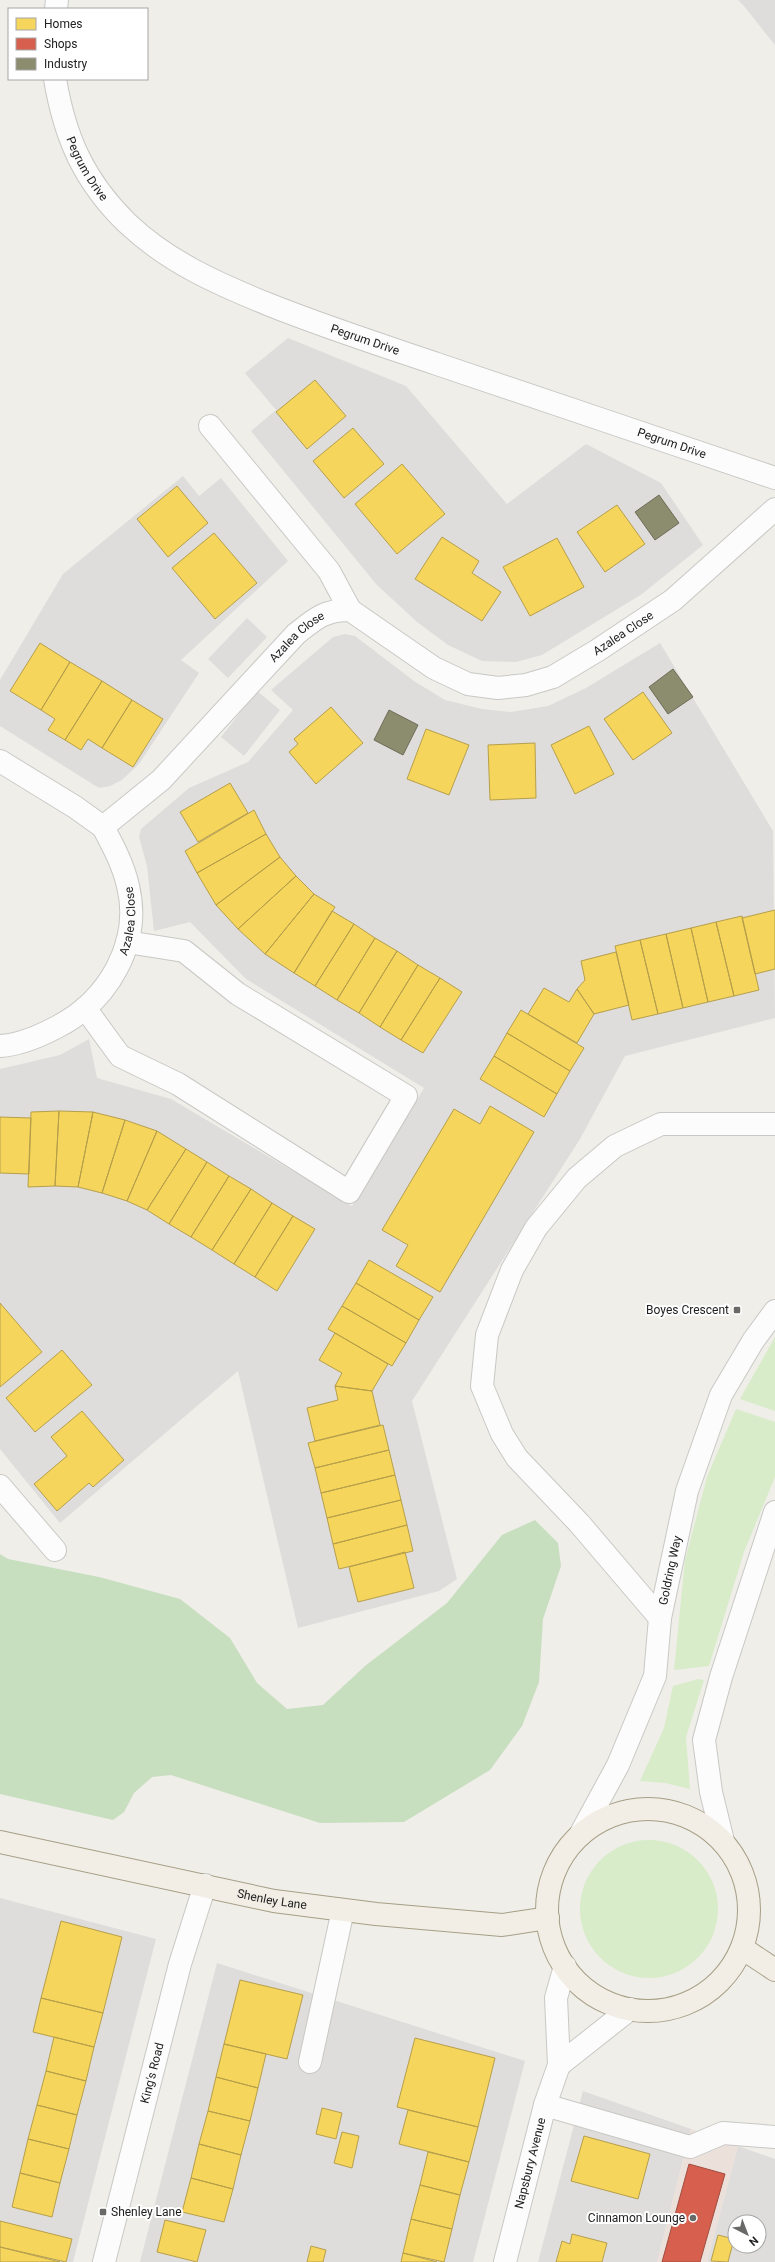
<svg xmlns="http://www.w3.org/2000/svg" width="775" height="2262" font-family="Roboto,sans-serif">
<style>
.residential{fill:#dedddb;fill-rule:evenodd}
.commercial{fill:#ece0db}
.grass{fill:#d8ecc9}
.forest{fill:#c7debf}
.homes{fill:#f6d55c;stroke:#b69f4a}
.shops{fill:#d6604d;stroke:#a04d40}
.industry{fill:#8c8c6e;stroke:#6c6c57}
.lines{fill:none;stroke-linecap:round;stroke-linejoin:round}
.minor-casing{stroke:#c8c8c5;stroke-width:24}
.major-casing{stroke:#a69e85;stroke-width:24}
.minor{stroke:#fdfcfc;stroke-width:22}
.major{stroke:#f2eee6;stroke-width:22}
.poi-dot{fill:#696967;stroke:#fff;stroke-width:1.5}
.labels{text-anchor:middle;stroke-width:4;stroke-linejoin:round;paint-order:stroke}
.street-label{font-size:12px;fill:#212121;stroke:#fff}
.poi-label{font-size:12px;fill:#212121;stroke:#fff;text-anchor:end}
</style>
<rect width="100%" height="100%" fill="#efeee9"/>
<path class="residential" d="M738,0H775V45L744,6Z
M288,338L406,386L507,504L586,444L661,483L703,545L642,594L542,655L516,662L482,661L448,645L417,622L376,584L251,431L276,410L245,373Z
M183,476L199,496L221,478L288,561L181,660L199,673L139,764L122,780L110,786L99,788L0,726V680L63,574Z
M247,618L267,637L228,678L208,659Z
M345,634L355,636L414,681L445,700L482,709L511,712L548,706L586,688L660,643L773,831L775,1018L625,1056L580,1139L412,1401L457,1579L439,1591L298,1628L238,1371L60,1523L0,1449V1069L60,1055L89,1039L97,1078L171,1099L352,1206L424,1088L246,979L190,922L154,931L147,866L139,837L141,829L189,788L248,762L293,710L271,690L333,637Z
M257,691L280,710L244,756L221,737Z
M0,1898L156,1939L73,2262H0Z
M217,1963L525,2061L473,2262H140Z
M583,2091L691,2129L657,2262H538Z
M738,2146L775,2159V2262H707ZM735,2222H759V2246H735Z"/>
<path class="commercial" d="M691,2129L738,2146L707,2262H657Z"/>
<path class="grass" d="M775,1337V1411L740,1399Z
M736,1409L775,1422V1477L744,1552L709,1666L674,1670L685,1560L707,1477Z
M698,1679L704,1680L686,1737L690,1789L665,1783L640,1781L664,1728L673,1686Z
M580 1909a69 69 0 1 1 138 0a69 69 0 1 1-138 0Z"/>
<path class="forest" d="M535,1520L558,1543L561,1566L543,1619L539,1682L522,1726L490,1770L404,1822L320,1823L171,1775L152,1777L134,1793L124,1812L113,1820L0,1794V1554L8,1559L99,1577L180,1599L230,1638L257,1683L287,1709L323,1705L365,1666L447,1603L502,1535Z"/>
<path class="homes" d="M315,380L346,416L307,449L276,412Z
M353,428L384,464L344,498L313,461Z
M402,464L445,514L397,554L355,504Z
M177,486L208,523L168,557L137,519Z
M617,505L645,544L605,572L577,532Z
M214,533L257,583L215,619L172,568Z
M442,537L479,561L472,573L501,592L482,621L415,579Z
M557,538L584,587L530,616L503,567Z
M40,643L70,662L41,710L10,691Z
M70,662L102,681L65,740L48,730L55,719L41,710Z
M102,681L132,700L102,748L88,739L81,750L65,740Z
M643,692L672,733L633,760L604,719Z
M132,700L163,719L133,767L102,748Z
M331,707L363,743L316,784L289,752L298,744L294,739Z
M589,726L614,774L575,794L551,745Z
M426,729L469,745L449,795L407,779Z
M535,743L536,798L490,800L488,745Z
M230,783L248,813L198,842L180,812Z
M254,810L266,834L197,873L185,851Z
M266,834L280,857L216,905L197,873Z
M280,857L296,876L238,929L216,905Z
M296,876L314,894L265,954L238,929Z
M314,894L335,907L294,973L265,954Z
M775,910V969L755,974L742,918Z
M332,911L354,924L315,986L294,973Z
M742,916L759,990L734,996L716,922Z
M716,922L734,996L708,1002L691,928Z
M354,924L375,938L337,1000L315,986Z
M691,928L708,1002L683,1008L666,934Z
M666,934L683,1008L658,1014L640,940Z
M375,938L397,951L359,1013L337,1000Z
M640,940L658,1014L632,1020L615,946Z
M397,951L418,965L380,1027L359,1013Z
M616,952L629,1005L594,1014L577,989L585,980L581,961Z
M418,965L440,978L401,1040L380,1027Z
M440,978L462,992L423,1053L401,1040Z
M544,988L569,1002L577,989L594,1014L577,1043L528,1014Z
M521,1010L584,1048L570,1071L507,1033Z
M507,1033L570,1071L557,1094L494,1056Z
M494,1056L557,1094L544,1117L480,1079Z
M490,1106L534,1132L440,1292L396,1266L408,1245L382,1230L454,1109L480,1124Z
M59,1111L93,1112L78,1187L55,1186Z
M59,1111L55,1186L28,1187L31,1112Z
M93,1112L125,1120L102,1193L78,1187Z
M0,1117L31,1118L29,1174L0,1173Z
M125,1120L157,1131L127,1201L102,1193Z
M157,1131L186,1149L147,1210L127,1201Z
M186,1149L207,1162L169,1224L147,1210Z
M207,1162L229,1176L191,1237L169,1224Z
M229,1176L251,1189L212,1250L191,1237Z
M251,1189L272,1203L234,1264L212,1250Z
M272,1203L293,1216L255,1277L234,1264Z
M293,1216L315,1229L277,1291L255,1277Z
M369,1260L433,1297L419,1320L356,1283Z
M356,1283L419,1320L406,1343L342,1306Z
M0,1303L42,1352L0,1387Z
M342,1306L406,1343L392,1366L328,1329Z
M335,1333L388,1364L372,1391L335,1386L342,1373L319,1360Z
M62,1350L92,1385L35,1432L6,1398Z
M335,1386L372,1391L380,1425L315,1441L307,1408L338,1400Z
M82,1411L124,1460L93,1487L89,1483L57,1511L34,1484L67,1456L51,1437Z
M383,1425L389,1450L315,1468L308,1443Z
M389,1450L395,1475L321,1493L315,1468Z
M395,1475L401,1500L327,1518L321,1493Z
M401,1500L407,1525L333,1544L327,1518Z
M407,1525L413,1551L339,1569L333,1544Z
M405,1552L414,1588L358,1602L349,1567Z
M61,1921L122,1937L103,2013L41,1998Z
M240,1980L303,1995L287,2059L224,2044Z
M41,1998L103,2013L94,2047L33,2032Z
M54,2037L94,2047L86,2081L46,2071Z
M415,2038L495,2058L478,2127L397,2107Z
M224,2044L266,2054L258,2088L216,2077Z
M46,2071L86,2081L77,2115L37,2105Z
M216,2077L258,2088L250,2121L208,2111Z
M37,2105L77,2115L69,2149L28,2139Z
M322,2108L342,2113L336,2139L316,2134Z
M408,2110L478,2127L469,2162L399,2144Z
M208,2111L250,2121L241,2155L199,2144Z
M342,2132L359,2136L352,2168L334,2163Z
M584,2136L650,2154L638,2199L571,2181Z
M28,2139L69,2149L60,2183L20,2173Z
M199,2144L241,2155L233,2189L191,2178Z
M428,2152L469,2162L460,2195L420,2185Z
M20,2173L60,2183L52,2217L12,2207Z
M191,2178L233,2189L224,2222L182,2212Z
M420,2185L460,2195L452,2229L411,2219Z
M411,2219L452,2229L444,2262L403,2253Z
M165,2220L206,2230L197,2262L157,2252Z
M0,2221L72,2239L66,2262L0,2247Z
M572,2234L607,2243L602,2262H556L562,2241L570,2244Z
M718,2235L734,2239L728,2262L711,2261Z
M311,2246L326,2250L323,2262H307Z
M0,2247L60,2262H0Z
M403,2253L437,2262H401Z"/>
<path class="shops" d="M689,2164L725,2174L700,2262H662Z"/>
<path class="industry" d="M659,495L679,523L655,540L635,512Z
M673,669L693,697L668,714L649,687Z
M389,710L418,725L403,755L374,740Z"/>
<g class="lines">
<defs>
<g id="minor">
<path d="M56,9L57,0"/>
<path id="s1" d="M55,79C65,138 84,181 127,223C168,262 218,284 270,305C325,327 381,345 437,364C550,402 662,440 775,478"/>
<path d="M210,426L329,571L350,610"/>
<path d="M0,761L75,807L103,827"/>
<path d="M85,1008L120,1056L178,1084L349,1192L406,1096L238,994L184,951L127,942"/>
<path id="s2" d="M0,1046C20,1045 40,1036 57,1027C108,1001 142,943 128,886C123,864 113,846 103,827L161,780L296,634C315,619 324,610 350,610L434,668L468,684L498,688L526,685L553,677L598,650L673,600L775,509"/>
<path d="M0,1486L55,1550"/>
<path d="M660,1618L579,1523L517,1458L502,1434L482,1386L487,1335L512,1270L536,1228L577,1178L615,1146L661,1124H775"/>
<path id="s3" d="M580,1835L618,1765L655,1676L660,1618L687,1491L721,1395L753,1341L775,1311"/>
<path d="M723,1841L711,1792L704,1740L721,1677L775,1512"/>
<path d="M310,2062L343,1910"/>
<path d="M559,2065L630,2009"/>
<path d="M545,2105L690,2147L723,2133L775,2137"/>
<path id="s4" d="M104,2262L180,1964L205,1885"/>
<path id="s5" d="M505,2262L545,2105L559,2065L556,1998L565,1966"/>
</g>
<g id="major">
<circle cx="648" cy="1910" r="101"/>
<path id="s6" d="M0,1842L274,1901L376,1914L502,1925L548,1918"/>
<path d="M742,1948L775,1970"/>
</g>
</defs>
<use href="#minor" class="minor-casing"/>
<use href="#major" class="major-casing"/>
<use href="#minor" class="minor"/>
<use href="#major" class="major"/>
</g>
<g class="poi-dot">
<rect x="733" y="1306" width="8" height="8" rx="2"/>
<rect x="99" y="2208" width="8" height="8" rx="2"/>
<circle cx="693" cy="2218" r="4"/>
</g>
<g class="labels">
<g class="street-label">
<text dy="4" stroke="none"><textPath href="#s1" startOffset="96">Pegrum Drive</textPath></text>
<text dy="4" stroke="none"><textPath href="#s1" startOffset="431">Pegrum Drive</textPath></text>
<text dy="4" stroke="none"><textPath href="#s1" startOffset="755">Pegrum Drive</textPath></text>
<text dy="4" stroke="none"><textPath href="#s2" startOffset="938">Azalea Close</textPath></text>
<text dy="4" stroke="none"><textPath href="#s2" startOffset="567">Azalea Close</textPath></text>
<text dy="4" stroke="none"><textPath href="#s2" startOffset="195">Azalea Close</textPath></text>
<text dy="4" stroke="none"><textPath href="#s3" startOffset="283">Goldring Way</textPath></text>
<text dy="4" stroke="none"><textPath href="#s6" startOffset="278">Shenley Lane</textPath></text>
<text dy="4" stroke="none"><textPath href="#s4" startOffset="195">King's Road</textPath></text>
<text dy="4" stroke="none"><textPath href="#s5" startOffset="102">Napsbury Avenue</textPath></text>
</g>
<g class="poi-label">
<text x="729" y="1314">Boyes Crescent</text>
<text x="111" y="2216" text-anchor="start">Shenley Lane</text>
<text x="685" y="2222">Cinnamon Lounge</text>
</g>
</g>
<rect x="8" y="8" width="140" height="72" fill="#ffffff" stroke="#a6a6a6"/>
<rect x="16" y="18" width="20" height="12" fill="#f6d55c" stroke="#a6a6a6"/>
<text x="44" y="28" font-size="12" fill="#212121">Homes</text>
<rect x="16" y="38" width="20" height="12" fill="#d6604d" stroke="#a6a6a6"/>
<text x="44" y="48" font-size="12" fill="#212121">Shops</text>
<rect x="16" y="58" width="20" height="12" fill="#8c8c6e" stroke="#a6a6a6"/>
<text x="44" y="68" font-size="12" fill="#212121">Industry</text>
<g transform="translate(747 2234) rotate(138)"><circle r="19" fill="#ffffff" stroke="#a6a6a6"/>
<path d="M0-3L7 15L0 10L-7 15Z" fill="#696967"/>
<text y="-6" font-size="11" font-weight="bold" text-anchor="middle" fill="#212121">N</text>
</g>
</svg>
